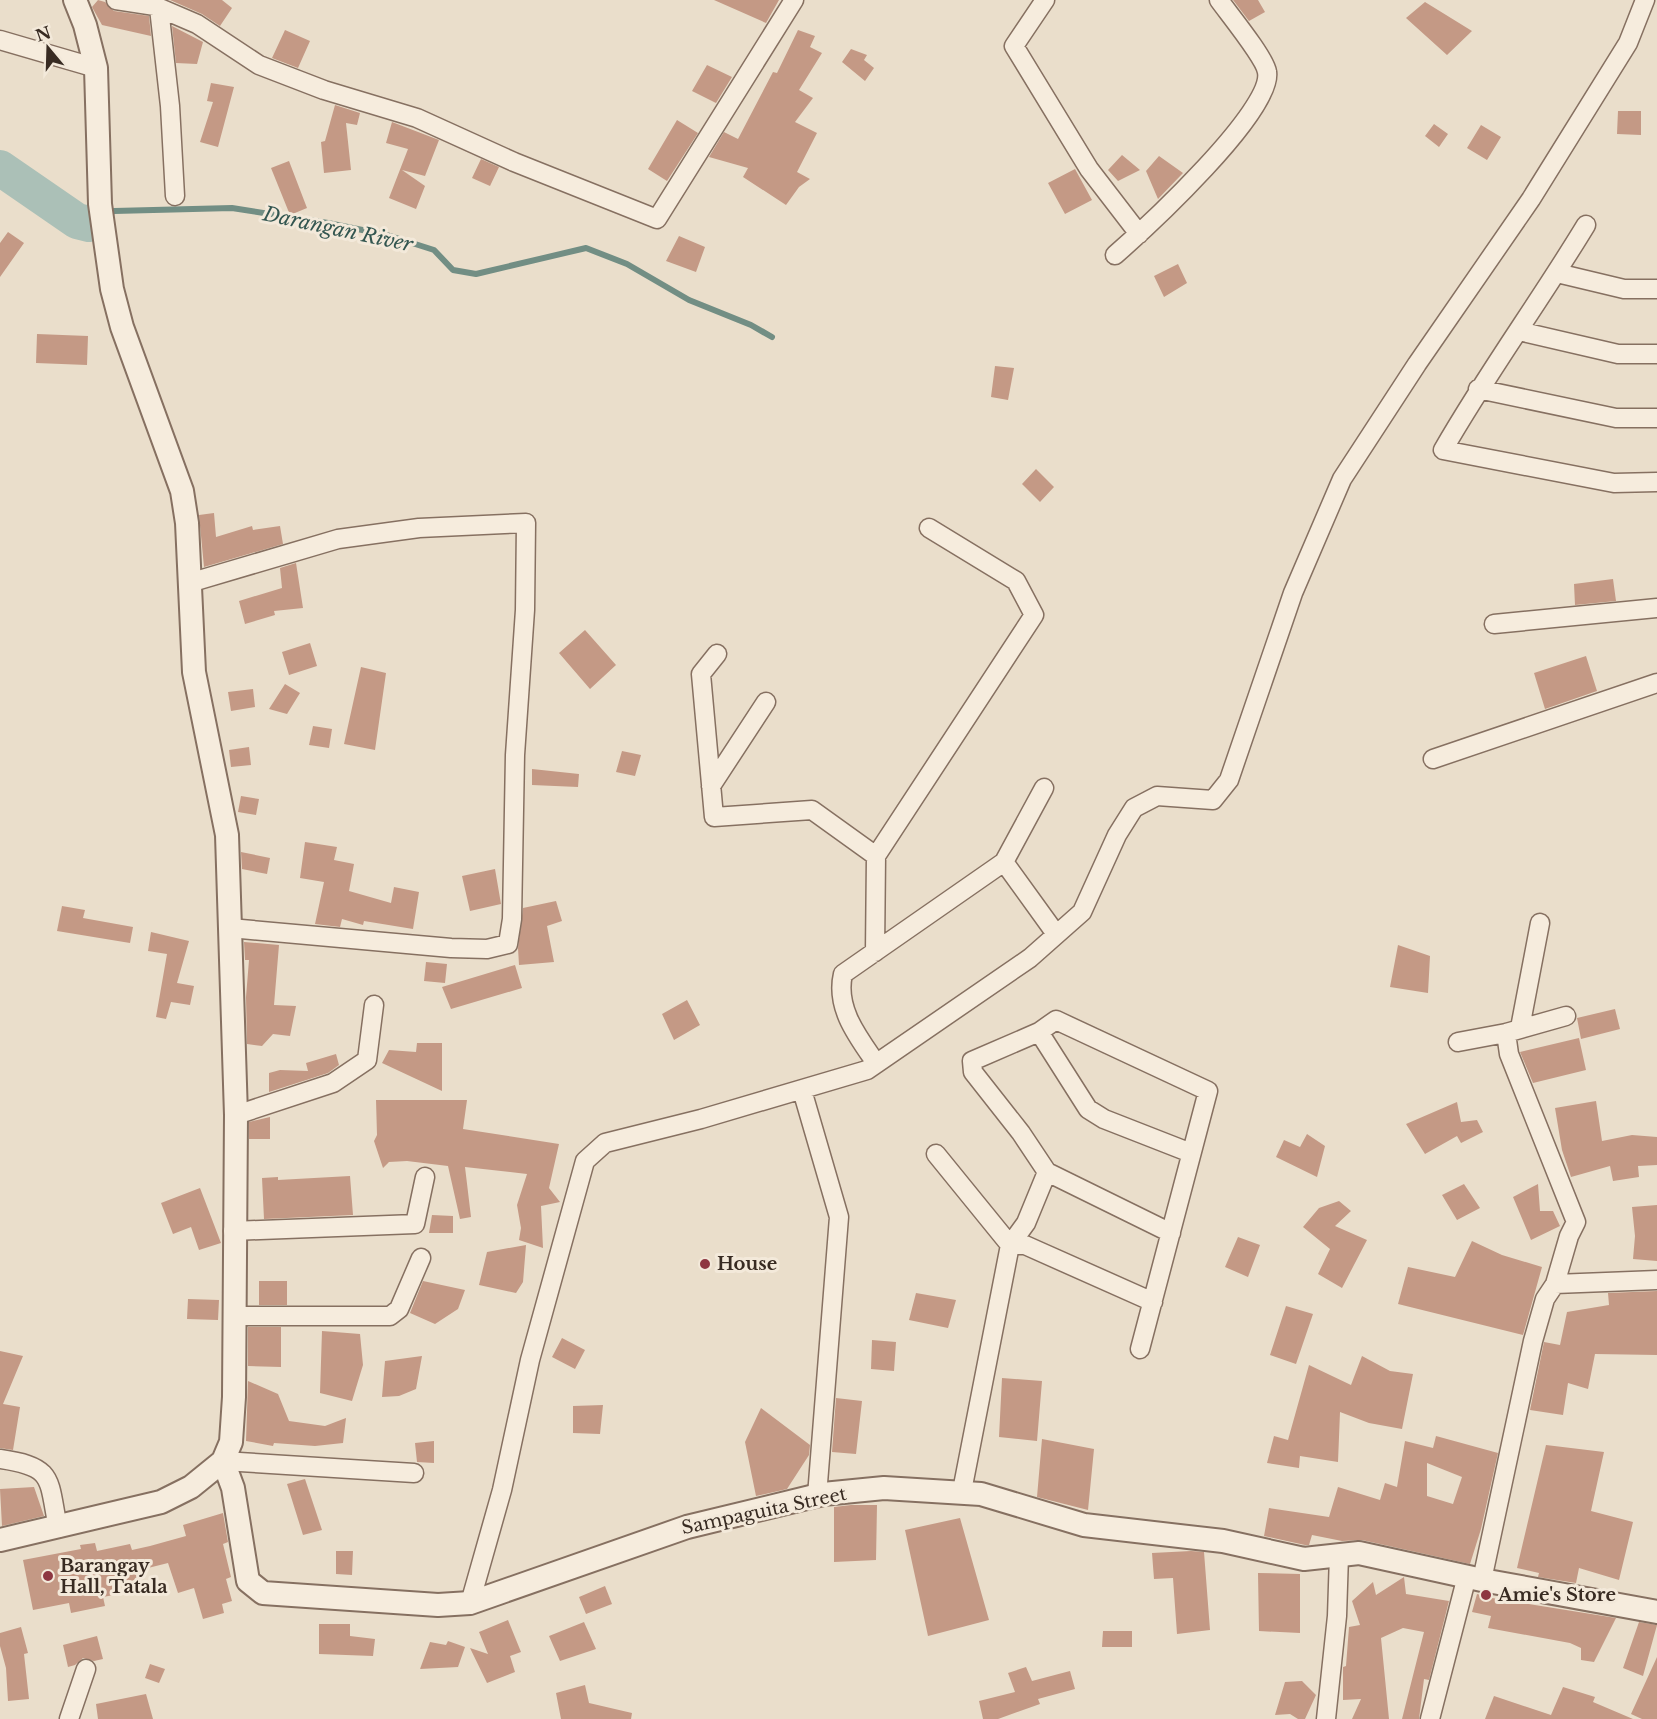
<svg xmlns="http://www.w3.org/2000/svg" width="1657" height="1719" font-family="'Libre Baskerville',serif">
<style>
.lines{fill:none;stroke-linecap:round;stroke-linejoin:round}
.stream{stroke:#728e84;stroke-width:6}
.river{stroke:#abc0b7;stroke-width:36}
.building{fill:#c49985;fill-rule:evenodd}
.minor-casing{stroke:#867061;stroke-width:21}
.tertiary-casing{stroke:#867061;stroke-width:26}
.minor{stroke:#f6ecdd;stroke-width:18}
.tertiary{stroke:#f6ecdd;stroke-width:22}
.poi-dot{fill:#8e3741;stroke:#f3e9da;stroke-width:2}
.labels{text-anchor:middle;stroke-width:6;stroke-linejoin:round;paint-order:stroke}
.poi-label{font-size:18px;font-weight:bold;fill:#382b22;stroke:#f3e9da;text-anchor:start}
.street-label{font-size:18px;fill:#382b22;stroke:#f3e9da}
.water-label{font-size:20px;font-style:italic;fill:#335650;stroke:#f3e9da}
</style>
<rect width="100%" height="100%" fill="#eadecb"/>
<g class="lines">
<path class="stream" d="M106,215L114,211L232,208L328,223L387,235L434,250L453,270L476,274L586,248L627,264L689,300L751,325L772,337"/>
<path class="river" d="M0,168L77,221L89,224"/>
</g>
<path class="building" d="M98,0L105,2L114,11L149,16L151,36L102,25L92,7Z
M170,0H222L232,8L220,26L202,14Z
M714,0H779L766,23Z
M1233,0H1258L1265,12L1249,21Z
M1425,2L1472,31L1447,55L1406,18Z
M172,26L203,42L197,64L176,63Z
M285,30L310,41L298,68L272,58Z
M798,30L815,36L810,47L822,53L799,90L813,98L795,122L817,133L797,172L810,179L799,187L786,205L743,177L748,168L709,157L724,132L738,139L773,72L777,73Z
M851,49L867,55L864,60L874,68L865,81L842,62Z
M707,65L732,77L716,103L692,91Z
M211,83L234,87L218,147L200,142L213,102L207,101Z
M335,105L360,113L357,125L346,123L351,170L324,173L321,142L325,141Z
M1618,111H1641V135L1617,134Z
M677,120L698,133L667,181L648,169Z
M392,122L439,140L425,176L402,170L425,186L416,209L389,198L408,149L386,143Z
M1434,124L1448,134L1439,147L1425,136Z
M1481,125L1501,137L1487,160L1467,148Z
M1122,155L1140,170L1118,181L1108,170Z
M1159,156L1183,173L1158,199L1146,171Z
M481,159L499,167L490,186L472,178Z
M289,161L307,208L290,215L271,168Z
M1075,169L1092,200L1065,214L1048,183Z
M8,232L24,243L0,277V243Z
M679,236L705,247L696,272L666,261Z
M1178,264L1187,283L1164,297L1154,276Z
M37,334L88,336L87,365L36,363Z
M995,366L1014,368L1008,400L991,397Z
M1036,469L1054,487L1040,502L1022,484Z
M214,513L216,537L252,526L253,530L280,526L283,544L204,567L199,515Z
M296,563L303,608L274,611L275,615L245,624L239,601L282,588L280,568Z
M1613,579L1616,601L1575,605L1574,584Z
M585,630L616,665L590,689L559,653Z
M310,643L317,666L289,675L282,652Z
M1586,656L1597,691L1545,709L1534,673Z
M361,667L386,673L375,750L344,744Z
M285,684L300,693L287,714L269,709Z
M253,689L255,707L231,711L228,692Z
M313,726L332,729L329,748L309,745Z
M249,747L251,765L231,767L229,750Z
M622,751L641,755L635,776L616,772Z
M532,769L579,774L578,787L532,785Z
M241,796L259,799L256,815L238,812Z
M305,842L337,847L334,860L354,864L349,891L391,903L394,887L419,892L413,929L364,921L363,925L342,919L340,927L315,924L324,882L300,878Z
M241,852L270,858L267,874L242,869Z
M495,869L501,904L470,911L462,876Z
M556,901L562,921L547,926L554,962L519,965L518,948L523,908Z
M62,906L85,910L83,918L133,927L130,943L57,931Z
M151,932L189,941L177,983L194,986L190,1005L171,1002L166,1019L156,1017L167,954L148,951Z
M244,942L279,945L274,1005L296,1006L290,1036L273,1034L262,1046L247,1044L246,997L249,960H245Z
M1398,945L1430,956L1428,993L1390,987Z
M426,962L447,964L445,983L424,981Z
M515,965L522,988L451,1009L442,987Z
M687,1000L700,1025L674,1040L662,1014Z
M1615,1009L1620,1029L1581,1039L1577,1018Z
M1579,1038L1586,1070L1533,1083L1520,1052Z
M417,1043H442V1091L382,1063L389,1050L416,1052Z
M336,1054L339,1065L328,1073L269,1092V1073L280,1070L308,1071L306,1063Z
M376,1100H467L463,1129L559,1144L549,1188L560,1202L541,1206L543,1248L519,1240L521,1228L517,1205L527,1174L465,1167L471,1217L460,1219L448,1166L407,1161L389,1162L383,1168L374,1141L377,1135Z
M1596,1101L1602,1141L1632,1135L1657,1137V1165L1638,1166L1639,1177L1613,1181L1610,1166L1571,1177L1562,1150L1555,1108Z
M1457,1102L1461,1122L1477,1120L1483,1132L1461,1143L1457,1136L1425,1154L1406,1124Z
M270,1117V1139H249V1122Z
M1307,1134L1325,1146L1317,1177L1276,1157L1284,1140L1300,1147Z
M350,1176L353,1215L264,1219L262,1178L278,1177V1180Z
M1464,1184L1480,1208L1457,1220L1442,1195Z
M1538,1184L1540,1211H1553L1560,1226L1531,1240L1513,1197Z
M200,1188L221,1243L199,1250L191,1227L173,1234L161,1203Z
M1339,1201L1351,1211L1335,1226L1367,1240L1342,1288L1318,1274L1330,1249L1303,1227L1319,1208Z
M1657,1205V1261L1633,1259L1635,1236L1632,1207Z
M432,1215L453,1216V1233H429Z
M1238,1237L1260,1245L1248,1277L1225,1267Z
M1472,1241L1502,1255L1542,1267L1523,1335L1398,1304L1408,1267L1455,1277Z
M526,1245L523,1282L516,1293L479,1285L487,1252Z
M259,1281H287V1305H259Z
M423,1281L465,1290L458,1309L435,1324L410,1313Z
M1657,1291V1355L1595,1354L1588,1389L1568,1383L1563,1415L1530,1410L1544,1342L1560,1345L1567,1312L1609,1305L1608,1293Z
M916,1293L956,1300L948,1328L909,1320Z
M188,1299L219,1300L218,1320L187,1319Z
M1286,1306L1313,1314L1296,1364L1270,1355Z
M248,1327H281V1367L248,1366Z
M322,1331L360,1334L363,1365L352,1401L320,1393Z
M562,1338L585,1350L575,1369L552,1357Z
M872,1340L896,1342L894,1371L871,1369Z
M0,1351L23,1356L3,1404L20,1407L13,1450L0,1448Z
M422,1356L416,1389L399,1396L382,1397L385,1361Z
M1362,1356L1390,1371L1413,1374L1402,1429L1369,1423L1340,1412L1338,1462L1300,1456L1299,1468L1267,1463L1274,1436L1288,1440L1309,1365L1351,1385Z
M1002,1378L1042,1381L1037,1441L999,1437Z
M248,1381L278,1394L289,1421L325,1426L346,1418L343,1443L315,1446L274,1443L273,1446L246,1441Z
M836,1398L862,1401L856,1454L832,1452Z
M603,1405L600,1434L573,1433V1406Z
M761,1408L810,1445L809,1455L787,1489L756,1496L745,1442Z
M1436,1436L1498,1453L1481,1529L1470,1564L1362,1540L1342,1541L1312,1535L1309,1545H1305L1264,1536L1269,1508L1329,1517L1338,1487L1380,1500L1385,1483L1397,1487L1405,1441L1433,1448ZM1427,1463L1462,1477L1453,1504L1427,1496Z
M1042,1439L1094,1449L1088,1510L1037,1497Z
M434,1441V1463L417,1462L415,1443Z
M1546,1445L1604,1452L1591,1511L1633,1522L1619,1580L1579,1568L1576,1583L1538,1577L1539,1573L1517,1568Z
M305,1479L322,1530L303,1535L287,1484Z
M34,1487L44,1516L2,1526L0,1489Z
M851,1505H877L876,1560L834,1562V1507Z
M223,1513L228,1542L223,1544L231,1577L226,1579L232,1601L222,1604L224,1613L203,1619L194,1588L178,1593L168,1563L136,1571L137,1580L117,1584L119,1594L103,1597L105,1606L71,1613L69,1603L33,1610L23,1560L81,1549L80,1545L95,1543L97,1551L130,1544L132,1550L150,1546L186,1536L183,1525Z
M960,1518L989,1620L928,1636L905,1530Z
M336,1551H353L352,1575L336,1574Z
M1191,1551L1204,1552L1210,1630L1177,1634L1173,1578L1154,1579L1152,1553Z
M1258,1573L1300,1574V1633L1259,1631Z
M1404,1577L1406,1594L1449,1601L1429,1680L1424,1679L1419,1719H1402L1424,1632L1403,1628L1381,1638L1389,1719H1352L1361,1699L1343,1700V1667L1346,1666L1349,1627L1360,1625L1352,1601L1373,1582L1376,1595Z
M605,1586L612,1604L586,1614L579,1597Z
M1477,1594L1492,1598L1616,1618L1594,1662L1581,1660V1648L1570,1643L1488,1628L1491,1616L1472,1612Z
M508,1620L521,1652L510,1656L515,1672L487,1683L470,1648L488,1654L479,1632Z
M584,1622L596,1649L560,1661L549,1636Z
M1639,1622L1657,1625L1643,1676L1623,1668Z
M319,1624H350V1636L375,1639L373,1656L319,1654Z
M21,1627L28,1653L24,1654L29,1699L8,1701L6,1668L0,1646V1633Z
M1103,1631H1132V1647H1102Z
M97,1636L103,1659L94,1661L83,1658L75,1665L68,1667L63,1645Z
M448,1641L465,1647L458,1667L420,1669L430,1642L446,1645Z
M1657,1657V1719H1642L1631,1714Z
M150,1664L165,1669L159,1683L145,1678Z
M1026,1667L1032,1681L1070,1671L1075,1689L1038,1699L1040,1704L998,1719H983L979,1701L1015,1692L1008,1673Z
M1302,1681L1316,1695L1305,1719H1298L1290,1714L1275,1715L1285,1682Z
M585,1685L589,1703L632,1713L631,1719H561L556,1693Z
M1563,1687L1595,1697L1593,1702L1633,1719H1485L1494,1696L1551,1715Z
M146,1694L153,1719H98L96,1704Z"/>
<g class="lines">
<defs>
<path id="minor" d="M116,0L155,6L197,24L259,65L324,90L417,118L514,162L657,219L794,0
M1045,0L1014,46L1089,169L1139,234
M159,8L170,106L175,196
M0,40L96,68
M1586,225C1540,301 1487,373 1443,450L1614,483L1657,482
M1115,255C1146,228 1274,110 1267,72C1265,58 1229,14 1219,0
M1557,273L1624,289H1657
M1519,331L1618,354H1657
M1478,389L1616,418H1657
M189,583L338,539L419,528L526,523L525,610L515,755L512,919L508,944L487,949L451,948L230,928
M1494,624L1657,608
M717,654L701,674L714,817L812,810L876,856
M1433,759L1657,683
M711,786L766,702
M1004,862L1056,934
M875,952L876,856L1034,615L1016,581L929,528
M1520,1028L1540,923
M1039,1032L1088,1109L1104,1119L1191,1153
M1506,1033L1509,1054L1576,1222L1569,1236L1555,1284
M1458,1042L1506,1033L1566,1016
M876,1063C858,1037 835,1008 843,974L1004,862L1044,788
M802,1090L839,1217L817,1496
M236,1115L333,1083L367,1060L374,1005
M936,1154L1010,1245H1025L1153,1302
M233,1231L415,1224L425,1177
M234,1316H390L399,1309L421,1258
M1140,1349L1208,1091L1056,1020L1039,1032L972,1061L973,1072L1021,1133L1047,1172L1171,1233
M0,1459C55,1467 48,1478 58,1528
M223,1461L414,1473
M962,1491L1010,1245L1026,1223L1047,1172
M1482,1580L1533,1341L1545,1299L1555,1284L1657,1280
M470,1603L502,1490L530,1360L585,1161L605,1143L701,1119L867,1070L1030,958L1082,912L1117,835L1134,808L1157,796L1213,800L1229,780L1293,593L1342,479L1417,364L1531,199L1628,43L1645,0
M69,1719L86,1669
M1326,1719L1337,1616L1339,1555
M1430,1719L1467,1576"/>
<path id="tertiary" d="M75,0L85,25L96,68L100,204L112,289L122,327L182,491L187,523L194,672L227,835L236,1115L234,1397L231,1442L223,1461
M223,1461L233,1488L248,1581L263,1593L438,1605L470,1603L687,1527L823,1494L884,1488L981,1494L1084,1525L1223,1541L1304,1559L1359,1553L1482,1580L1657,1612
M0,1540L161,1502L191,1487L223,1461"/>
</defs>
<use href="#minor" class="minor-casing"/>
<use href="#tertiary" class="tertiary-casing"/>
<use href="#minor" class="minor"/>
<use href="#tertiary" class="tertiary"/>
</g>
<g class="poi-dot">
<circle cx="705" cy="1264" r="6"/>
<circle cx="48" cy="1576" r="6"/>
<circle cx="1486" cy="1595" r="6"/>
</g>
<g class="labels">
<g class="poi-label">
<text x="717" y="1270">House</text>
<text x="60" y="1572">Barangay<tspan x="60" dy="21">Hall, Tatala</tspan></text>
<text x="1498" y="1601">Amie's Store</text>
</g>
<g class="street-label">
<text transform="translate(764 1511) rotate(-12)" y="6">Sampaguita Street</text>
</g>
<g class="water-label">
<text transform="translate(338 229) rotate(12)" y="7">Darangan River</text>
</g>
</g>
<g transform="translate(48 48) rotate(341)" stroke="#f3e9da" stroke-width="4.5" paint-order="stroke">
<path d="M0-4.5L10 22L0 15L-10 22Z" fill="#382b22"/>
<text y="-9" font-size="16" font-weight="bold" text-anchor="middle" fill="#382b22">N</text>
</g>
</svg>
